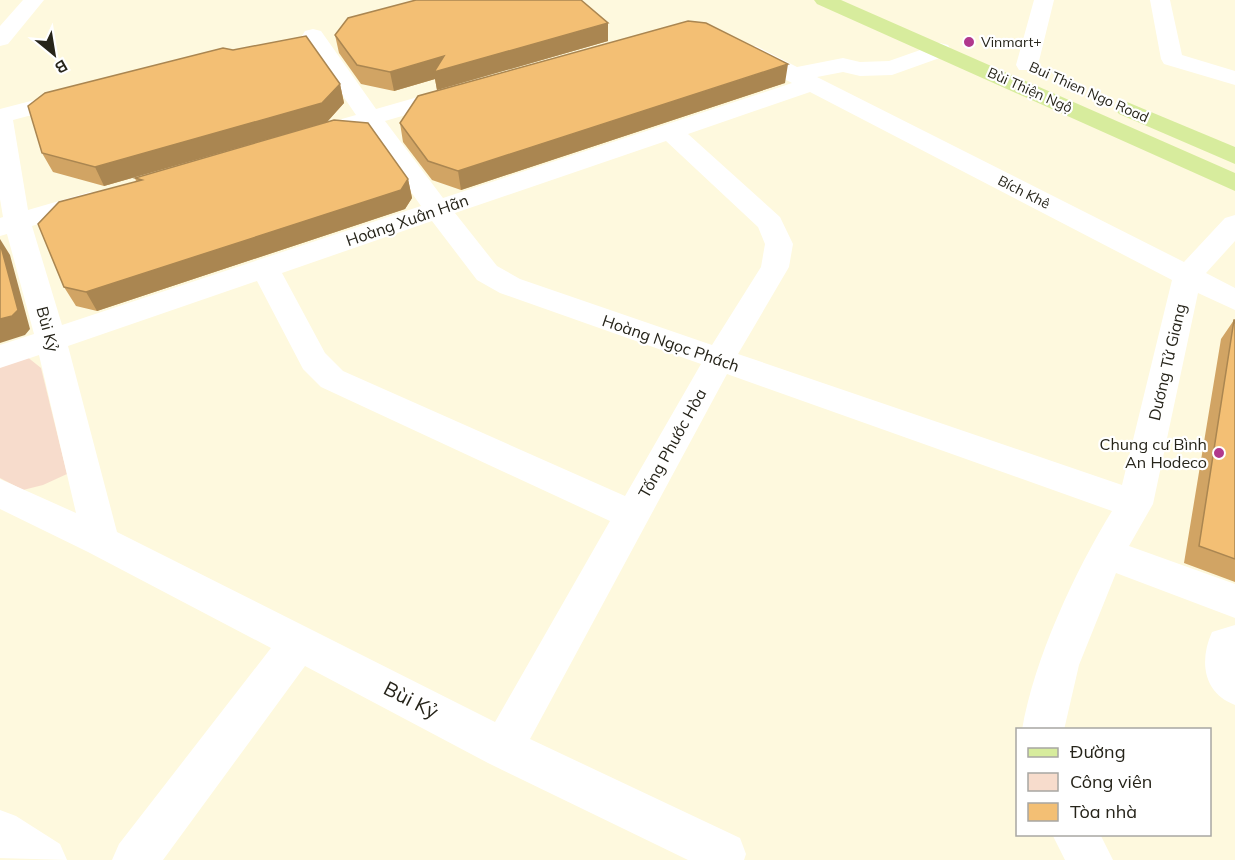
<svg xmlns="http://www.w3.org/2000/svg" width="1235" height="860" font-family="Mulish,sans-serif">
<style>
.green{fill:#f7dccc}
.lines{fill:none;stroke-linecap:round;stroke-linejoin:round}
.minor{fill:#fff;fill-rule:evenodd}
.major{fill:#d7ec9d;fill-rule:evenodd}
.wall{fill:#d1a464}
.shaded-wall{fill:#aa8651}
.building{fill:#f3bf74;stroke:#aa8651;stroke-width:1.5}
.poi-dot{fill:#b1388d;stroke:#fff;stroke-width:2}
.labels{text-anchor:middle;stroke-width:4.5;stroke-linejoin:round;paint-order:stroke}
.far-poi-label{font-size:14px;fill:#26241a;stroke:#fff;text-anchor:start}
.far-street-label{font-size:14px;fill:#26241a;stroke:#fff}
.street-label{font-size:16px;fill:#26241a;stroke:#fff}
.poi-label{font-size:16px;fill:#26241a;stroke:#fff;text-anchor:end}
.near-street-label{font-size:20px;fill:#26241a;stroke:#fff}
</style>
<rect width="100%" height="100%" fill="#fef9de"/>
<path class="green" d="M26,356L41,368L67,474L43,485L23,490L0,478V366Z"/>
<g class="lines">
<path class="minor" d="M23,0H44L8,44L0,46V26Z
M1034,0H1054L1038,65L1035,70H1019L1016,65Z
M1150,0H1170L1182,55L1235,71V85L1164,64L1161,59Z
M313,29L321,31L376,109L453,87L461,89L465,94L461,99L385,121L443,198L792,83L740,56L737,51L740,46H756L797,67L843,58L860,62L889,61L940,43L948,45L951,50L948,55L892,75L860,76L843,72L817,77L1184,262L1225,218L1235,215V241L1206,273L1235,288V310L1198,293L1153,504L1129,546L1235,584V618L1116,573L1079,665L1064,730H1022C1034,659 1075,571 1112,511L727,374L530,739L740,838L746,854L744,860H688L488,763L305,666L163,860H112L119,844L271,648L88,552L0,509V479L76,513L39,355L0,368V345L34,334L7,234L0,236V218L3,217L0,199V109L73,90L81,92L85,97L81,102L13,120L28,210L90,192L99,194L103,200L99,206L32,226L62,325L421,206L365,127L312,142L303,140L300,135L303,130L356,115L302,36L305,31ZM810,92L1172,280L1122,485L738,354L789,267L793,244L780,217L688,134ZM666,141L758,227L765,244L761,267L712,345L520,279L497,266L455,213ZM432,221L477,280L500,293L701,364L625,496L343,371L325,353L282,273ZM257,281L303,369L321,387L610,521L495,722L117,532L68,346Z
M1235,625V705C1203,693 1199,661 1212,632Z
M0,810L16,816L60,844L67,860L0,858Z
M1052,834H1100L1113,860H1065Z"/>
<path class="major" d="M814,0H841L1235,173V191L817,4Z
M1127,102L1235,147V164L1119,114L1115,109L1119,104Z"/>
</g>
<path class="wall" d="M608,23V41L437,90L435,79L394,91L361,84L339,53L335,35Z
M785,83L461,190L432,180L403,142L400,123Z
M340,84L344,103L327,122L104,186L53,172L42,153Z
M135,178L408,179L412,198L405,209L97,311L76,306L64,287L136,181Z
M1234,320H1235V582L1184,563L1221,339Z"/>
<path class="shaded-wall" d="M608,23V41L437,90L435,79L394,91L390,72L444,56Z
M788,64L785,83L461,190L458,171Z
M340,84L344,103L327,122L104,186L95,167Z
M408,179L412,198L405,209L97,311L86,292Z
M0,239L10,255L30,329L25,335L0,343Z"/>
<path class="building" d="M416,0H581L608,23L434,72L444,56L390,72L357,65L335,35L348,18Z
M688,21L706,23L788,64L458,171L428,161L400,123L418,96Z
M306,36L340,84L322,103L95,167L42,153L28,106L45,93L223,48L233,50Z
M334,120L368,123L408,179L401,190L86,292L64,287L38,224L59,202L142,180L135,178Z
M0,243L18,310L12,316L0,319Z
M1234,320H1235V559L1199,546Z"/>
<g class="poi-dot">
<circle cx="969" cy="42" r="6"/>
<circle cx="1219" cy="453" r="6"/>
</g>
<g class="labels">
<g class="far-poi-label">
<text x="981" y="47">Vinmart+</text>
</g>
<g class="far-street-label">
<text transform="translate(1030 90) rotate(24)" y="5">Bùi Thiện Ngộ</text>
<text transform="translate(1089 92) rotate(24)" y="5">Bui Thien Ngo Road</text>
<text transform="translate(1024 192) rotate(27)" y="5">Bích Khê</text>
</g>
<g class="street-label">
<text transform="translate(407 220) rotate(-19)" y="6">Hoàng Xuân Hãn</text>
<text transform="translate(48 329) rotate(75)" y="6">Bùi Kỷ</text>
<text transform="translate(671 343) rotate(19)" y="6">Hoàng Ngọc Phách</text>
<text transform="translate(1167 362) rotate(-77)" y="6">Dương Tử Giang</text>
<text transform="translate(672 443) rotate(-61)" y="6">Tống Phước Hòa</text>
</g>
<g class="poi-label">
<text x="1207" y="450">Chung cư Bình<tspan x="1207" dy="18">An Hodeco</tspan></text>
</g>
<g class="near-street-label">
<text transform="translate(411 700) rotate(27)" y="7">Bùi Kỷ</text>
</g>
</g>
<rect x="1016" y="728" width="195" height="108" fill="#ffffff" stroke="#a8a7a3" stroke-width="1.5"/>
<rect x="1028" y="748" width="30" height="9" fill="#d7ec9d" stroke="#a8a7a3" stroke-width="1.5"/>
<text x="1070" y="758" font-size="18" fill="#26241a">Đường</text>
<rect x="1028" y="773" width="30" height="18" fill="#f7dccc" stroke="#a8a7a3" stroke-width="1.5"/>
<text x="1070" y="788" font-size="18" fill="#26241a">Công viên</text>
<rect x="1028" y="803" width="30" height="18" fill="#f3bf74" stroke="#a8a7a3" stroke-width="1.5"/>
<text x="1070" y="818" font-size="18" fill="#26241a">Tòa nhà</text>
<g transform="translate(54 54) rotate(150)" stroke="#ffffff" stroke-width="4.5" paint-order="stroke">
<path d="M0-4.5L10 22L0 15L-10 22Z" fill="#26241a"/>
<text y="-9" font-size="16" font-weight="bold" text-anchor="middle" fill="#26241a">B</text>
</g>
</svg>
